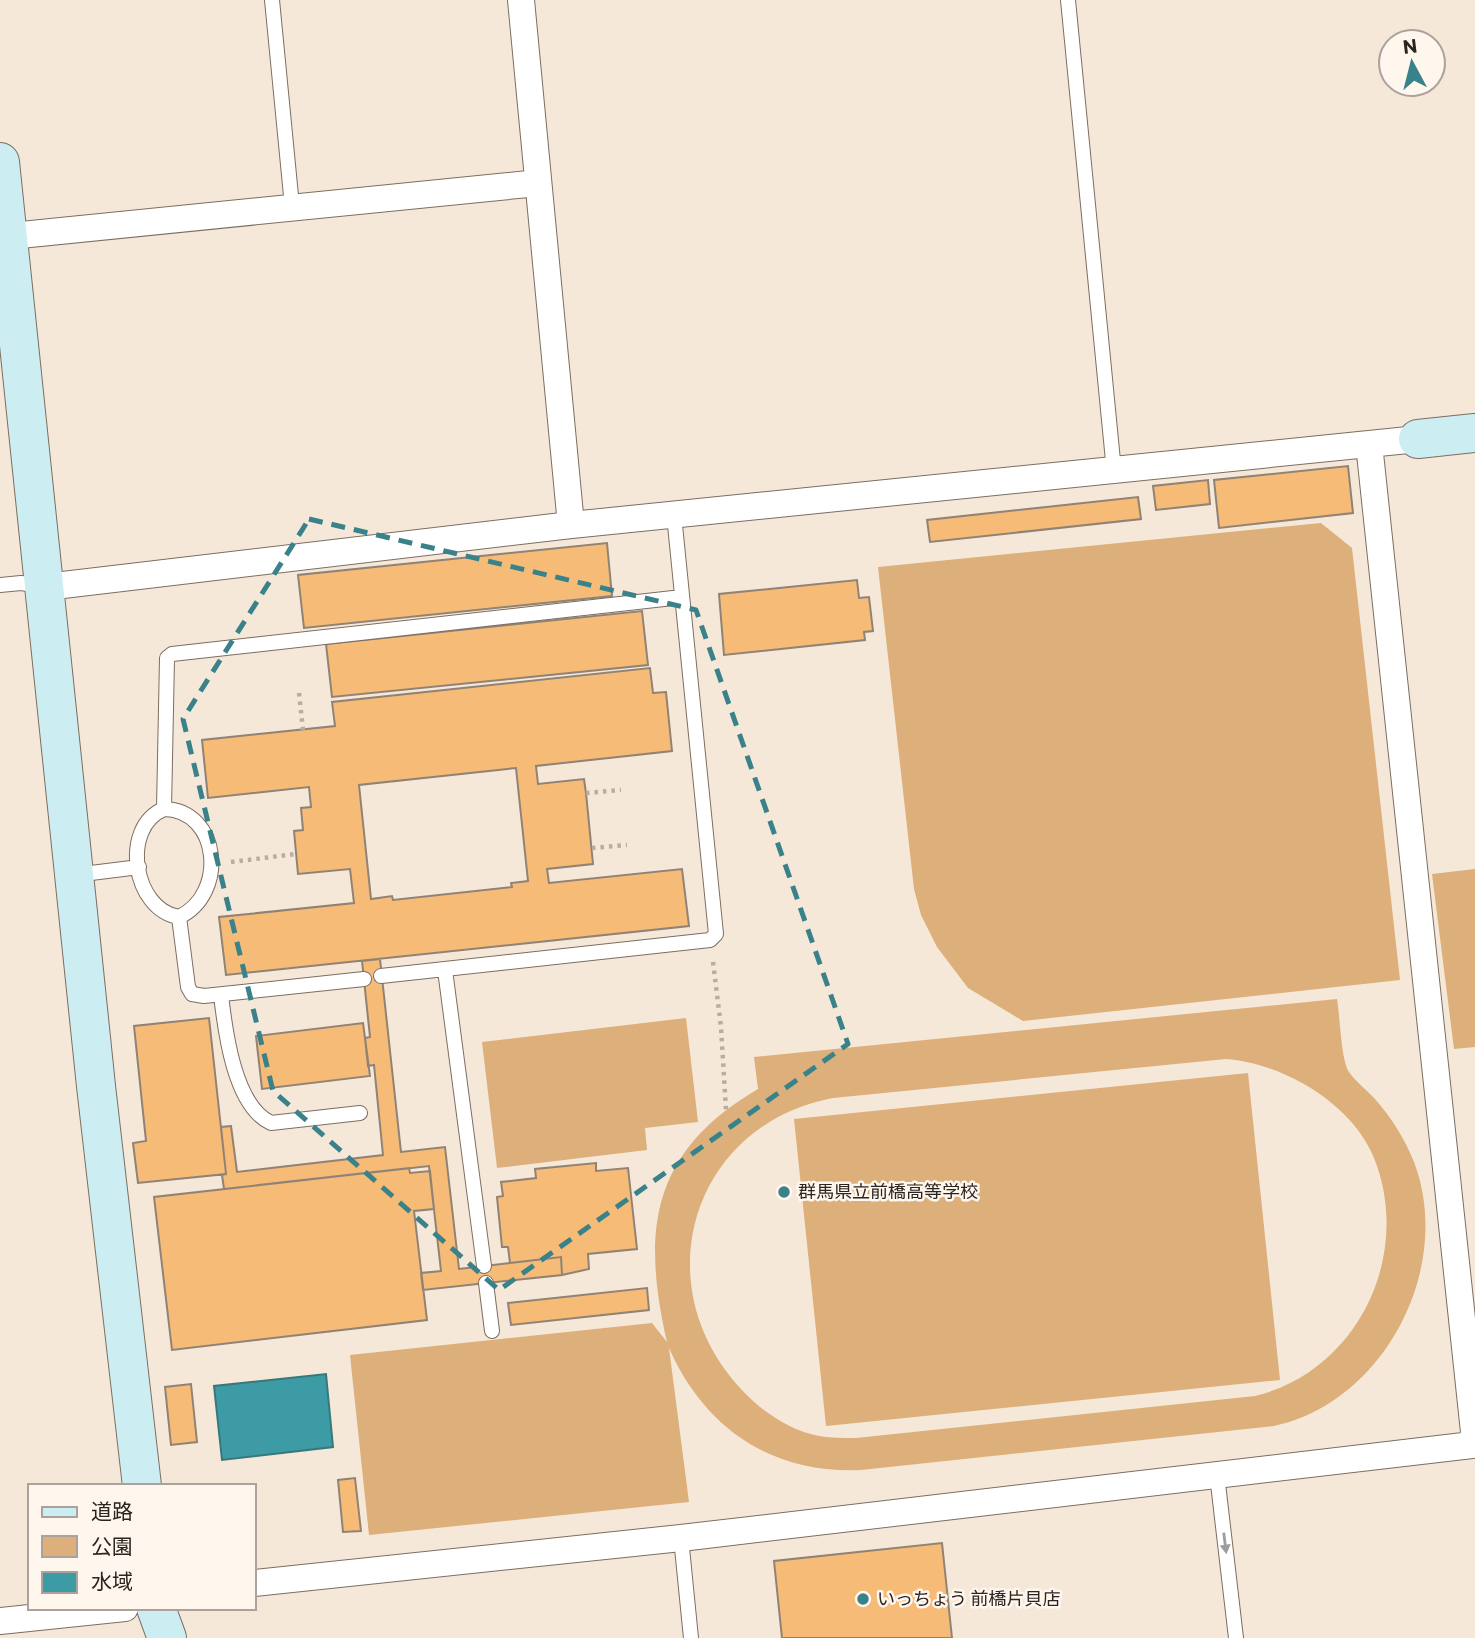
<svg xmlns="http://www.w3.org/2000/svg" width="1475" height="1638" font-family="Commissioner,'Noto Sans JP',sans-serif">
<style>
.green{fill:#dcaf7b;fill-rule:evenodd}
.water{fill:#3d9ba5;stroke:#37787d;stroke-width:2}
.building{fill:#f6bb76;stroke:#908375;stroke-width:2;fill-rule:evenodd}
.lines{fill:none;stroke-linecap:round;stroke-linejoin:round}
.lane-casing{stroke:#7b6e61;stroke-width:16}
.street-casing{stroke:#7b6e61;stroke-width:28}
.secondary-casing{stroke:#7b6e61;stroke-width:40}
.path{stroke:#b9ada1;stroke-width:4.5;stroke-dasharray:3.5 5;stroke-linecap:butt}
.lane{stroke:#fff;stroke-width:14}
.street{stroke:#fff;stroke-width:26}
.secondary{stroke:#cceef2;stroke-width:38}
.oneway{fill:#9f9d9b}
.marked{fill:none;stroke:#3a828a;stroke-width:5;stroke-dasharray:14 9;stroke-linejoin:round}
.poi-dot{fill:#3a828a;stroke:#fff6ed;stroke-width:2.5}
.labels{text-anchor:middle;stroke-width:5;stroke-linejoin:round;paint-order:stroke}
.poi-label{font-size:18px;fill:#2a2520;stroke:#fff6ed;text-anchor:start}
</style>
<rect width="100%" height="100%" fill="#f6e8d8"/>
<path class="green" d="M1321,523L1352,548L1400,980L1023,1021L968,988L937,947L921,915L914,889L878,567Z
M1475,869V1047L1454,1049L1432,874Z
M1337,999C1340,1016 1341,1060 1349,1072C1356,1082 1367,1090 1375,1099C1391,1117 1405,1139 1414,1162C1454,1267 1385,1402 1274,1426L861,1470C772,1474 705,1429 669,1348L689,1502L369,1535L350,1355L652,1323L667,1342C641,1229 652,1151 758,1089L754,1057ZM1226,1059C1282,1063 1352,1103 1374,1158C1413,1255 1358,1371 1255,1396L856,1438C844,1438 831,1438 819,1436C790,1431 761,1411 742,1390C644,1287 690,1125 833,1098Z
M686,1018L698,1122L645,1128L647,1150L497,1168L482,1042Z
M1248,1073L1280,1380L826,1426L794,1119Z"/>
<path class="water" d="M326,1374L333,1447L222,1460L214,1386Z"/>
<path class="building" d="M1348,466L1353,513L1219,528L1214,480Z
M1208,480L1210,504L1156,510L1153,486Z
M1138,497L1141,519L930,542L927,520Z
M607,543L612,596L304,628L298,575Z
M857,580L859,598L869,597L873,631L864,632L865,640L724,655L719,594Z
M642,611L648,665L332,697L326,644Z
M650,668L653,693L666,692L672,751L536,766L538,784L584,779L586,793L593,864L547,869L549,883L682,869L689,926L226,975L219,917L354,903L350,869L298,874L294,831L303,830L301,808L311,807L309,787L208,798L202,740L335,726L332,702ZM516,768L528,881L511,883L512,887L393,900L392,896L371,899L359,785Z
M380,959L401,1152L445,1147L459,1269L561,1257L562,1275L423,1290L421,1273L441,1271L429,1166L224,1189L222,1175L226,1174L221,1127L231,1126L237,1172L383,1155L374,1065L368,1066L365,1038L370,1037L362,961Z
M209,1018L226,1174L138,1183L133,1143L146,1141L134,1026Z
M363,1023L370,1076L262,1089L256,1036Z
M596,1163V1171L628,1168L637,1249L588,1254L589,1269L562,1275L561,1257L510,1263L508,1247H502L497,1197L503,1196L501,1182L536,1178L535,1169Z
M409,1168L410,1173L430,1171L434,1209L414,1211L427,1320L172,1350L154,1197Z
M647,1288L649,1310L511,1325L508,1303Z
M191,1384L197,1442L171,1445L165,1387Z
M355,1478L361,1531L343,1532L338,1480Z
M942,1543L952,1638H782L774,1561Z"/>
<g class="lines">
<defs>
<path id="lane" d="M272,0L292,206
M1068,0L1114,471
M0,585L21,583L41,586
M164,809L167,658L172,654L682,597
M164,809C220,810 228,894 179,917C133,910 120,827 164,809Z
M75,875L139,867
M179,917L188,987L192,994L204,996L364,979
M445,970L484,1266
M381,976L710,940L716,934L674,515
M221,995C225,1030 234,1106 271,1123L360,1113
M486,1283L492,1331
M1217,1475L1236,1638
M681,1538L691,1638"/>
<path id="street" d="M521,0L571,525
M0,237L538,183
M46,587L571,525L1418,439
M254,1583L681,1538L1472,1445L1474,1432L1369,444
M0,1621L125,1608"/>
<path id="secondary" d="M0,162L96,1086L142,1486
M1418,439L1475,433
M156,1608L167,1638"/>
</defs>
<use href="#lane" class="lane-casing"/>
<use href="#street" class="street-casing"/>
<use href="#secondary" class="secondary-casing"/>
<path class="path" d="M299,693L303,730
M586,793L621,790
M592,848L627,845
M231,862L296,854
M713,962L721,1027L726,1110"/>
<use href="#lane" class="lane"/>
<use href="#street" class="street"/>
<use href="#secondary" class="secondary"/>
</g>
<defs><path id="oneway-solid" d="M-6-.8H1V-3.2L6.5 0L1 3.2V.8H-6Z" transform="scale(1.75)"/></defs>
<use class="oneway" href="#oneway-solid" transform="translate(1225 1543) rotate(83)"/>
<path class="marked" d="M309,519L696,610L848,1044L499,1290L273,1091L183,719Z"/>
<g class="poi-dot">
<circle cx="784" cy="1192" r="7"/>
<circle cx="863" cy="1599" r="7"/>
</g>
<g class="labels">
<g class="poi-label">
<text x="798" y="1198">群馬県立前橋高等学校</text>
<text x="877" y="1605">いっちょう 前橋片貝店</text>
</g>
</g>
<rect x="28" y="1484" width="228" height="126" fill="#fff6ed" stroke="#aaa29b" stroke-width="2"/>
<rect x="42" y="1507" width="35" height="10" fill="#cceef2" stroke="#aaa29b" stroke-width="2"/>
<text x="91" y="1519" font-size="21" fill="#2a2520">道路</text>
<rect x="42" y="1536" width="35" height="21" fill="#dcaf7b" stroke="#aaa29b" stroke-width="2"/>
<text x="91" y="1554" font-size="21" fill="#2a2520">公園</text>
<rect x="42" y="1572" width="35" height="21" fill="#3d9ba5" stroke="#aaa29b" stroke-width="2"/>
<text x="91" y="1589" font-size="21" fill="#2a2520">水域</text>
<g transform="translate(1412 63) rotate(353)"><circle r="33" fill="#fff6ed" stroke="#aaa29b" stroke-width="2"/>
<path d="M0-5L12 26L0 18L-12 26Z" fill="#3a828a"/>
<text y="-10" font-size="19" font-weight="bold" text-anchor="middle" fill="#2a2520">N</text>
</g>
</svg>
